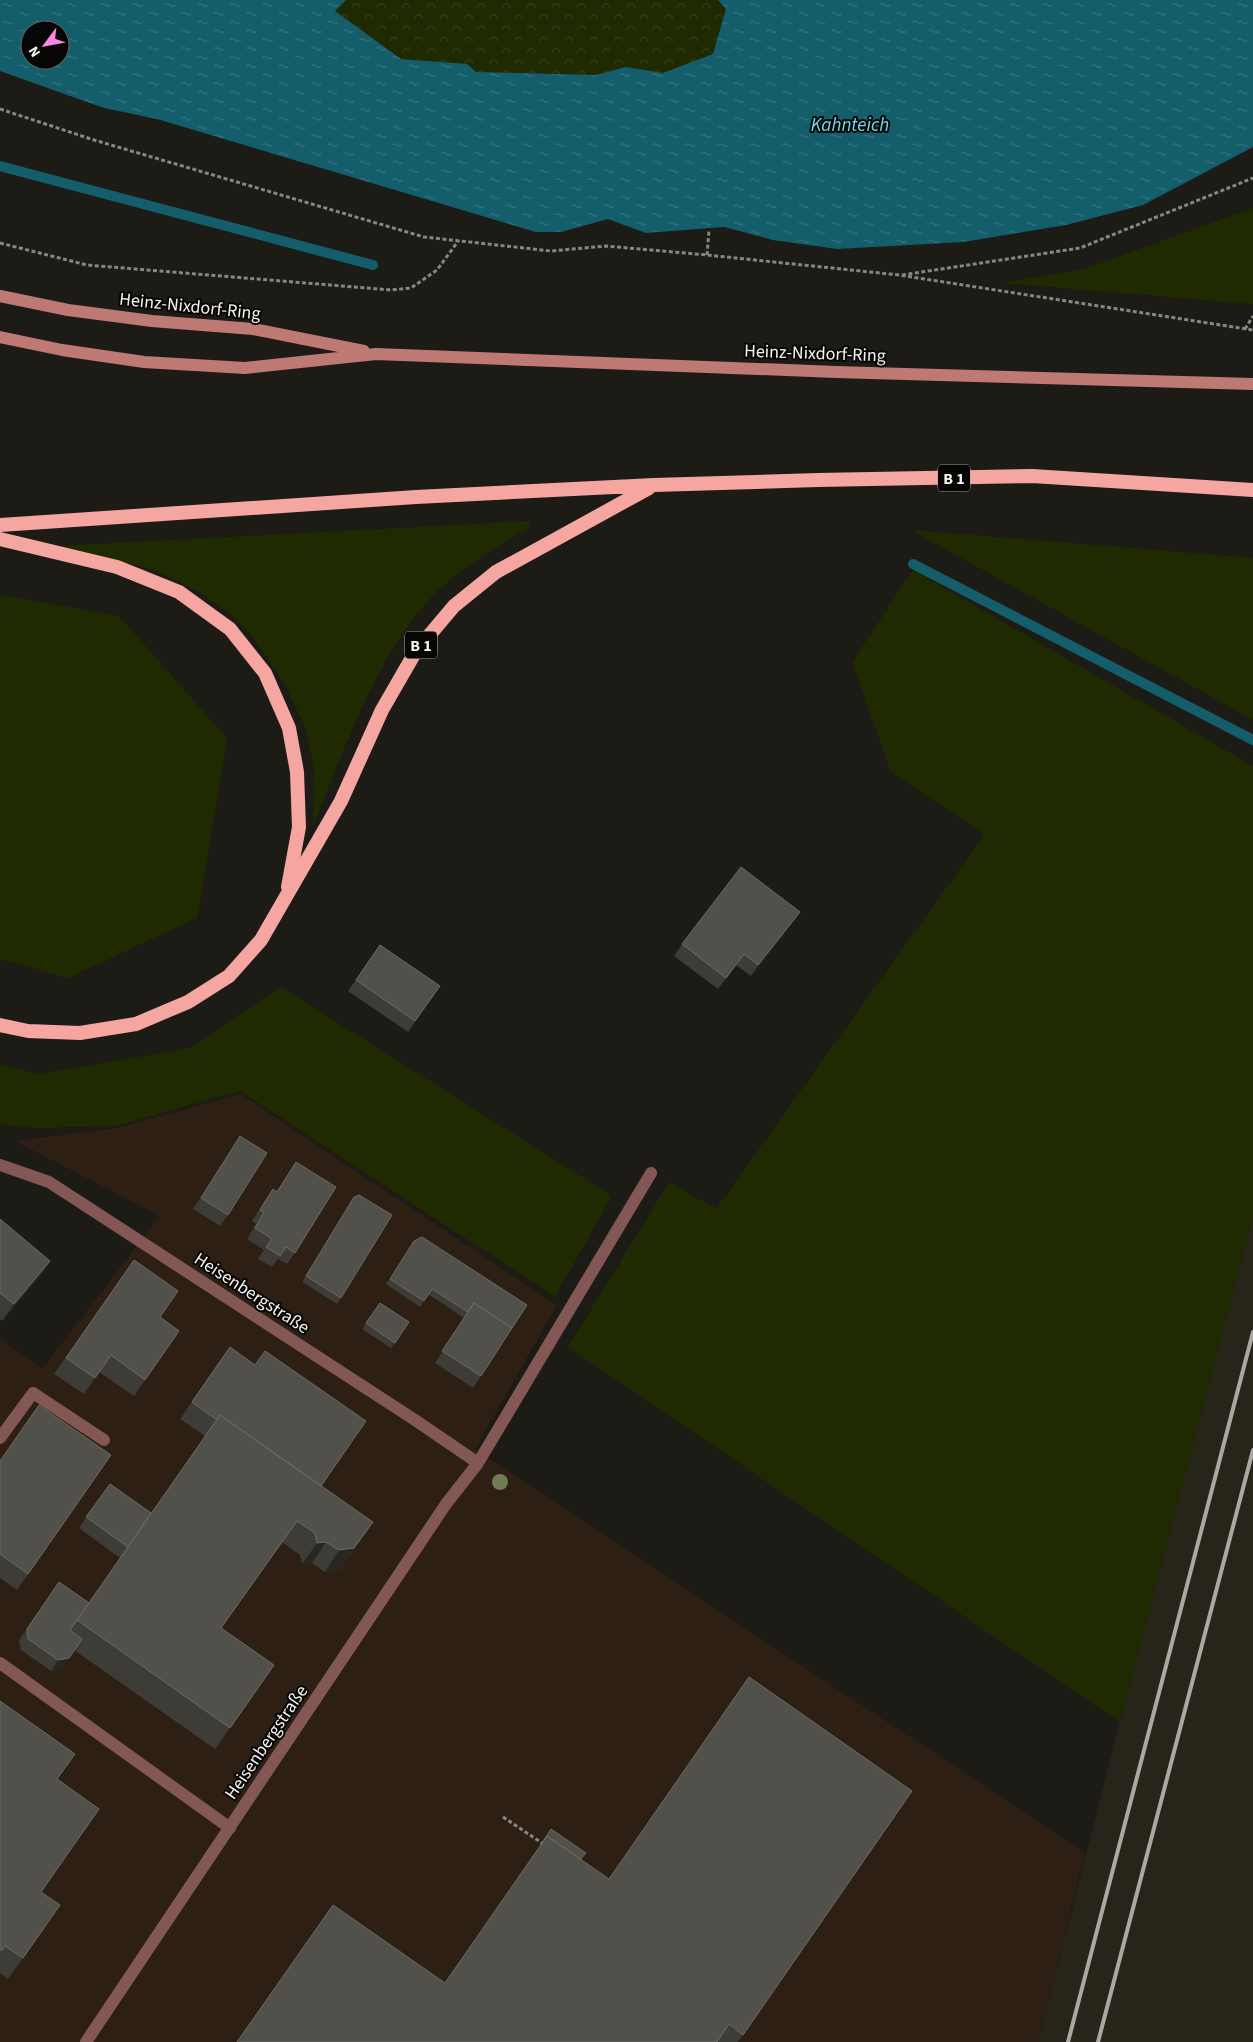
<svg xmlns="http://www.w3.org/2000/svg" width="1253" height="2042" font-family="'Source Sans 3',sans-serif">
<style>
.commercial{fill:#2e1f14}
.built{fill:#272419}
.grass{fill:#1f2a00}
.forest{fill:url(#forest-crowns)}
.water{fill:url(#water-ripples);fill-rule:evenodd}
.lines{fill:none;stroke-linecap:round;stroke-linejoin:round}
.stream{stroke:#145d6b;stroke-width:10}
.path{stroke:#888682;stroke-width:3;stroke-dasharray:4 2.5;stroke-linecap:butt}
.service{stroke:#835854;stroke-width:12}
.minor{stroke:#835854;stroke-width:12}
.secondary{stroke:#bf7974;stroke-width:12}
.trunk{stroke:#f6a6a0;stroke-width:14}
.rail{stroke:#aaa8a4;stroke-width:4}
.tree{fill:#707c51}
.wall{fill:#3d3c36}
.shaded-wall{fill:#282621}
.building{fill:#51504a;stroke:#6b6a64}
.labels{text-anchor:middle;stroke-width:4;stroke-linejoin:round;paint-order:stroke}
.shield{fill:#070605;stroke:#aeadaa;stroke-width:1}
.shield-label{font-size:16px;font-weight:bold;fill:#f6f5f1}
.street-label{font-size:18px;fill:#f6f5f1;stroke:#070605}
.water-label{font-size:19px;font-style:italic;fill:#72daf0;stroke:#070605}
</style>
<defs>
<pattern id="forest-crowns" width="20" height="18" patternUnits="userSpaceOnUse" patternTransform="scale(1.25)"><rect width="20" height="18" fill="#1f2a00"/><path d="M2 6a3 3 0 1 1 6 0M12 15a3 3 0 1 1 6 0" fill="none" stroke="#353f19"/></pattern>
<pattern id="water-ripples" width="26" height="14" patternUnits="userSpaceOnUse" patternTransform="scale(1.25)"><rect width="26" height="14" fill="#145d6b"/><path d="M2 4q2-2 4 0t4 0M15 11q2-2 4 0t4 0" fill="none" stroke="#377581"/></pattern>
</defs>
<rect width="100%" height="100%" fill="#1d1b16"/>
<path class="commercial" d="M241,1094L557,1305L475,1449L1085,1853L1038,2042H0V1338L42,1369L160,1216L15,1141L117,1128Z"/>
<path class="built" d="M1253,1215V2042H1038L1126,1698Z"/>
<path class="grass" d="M1253,208V304L1003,283L1081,270Z
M529,521V528C494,547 454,572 427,602C372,666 345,749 313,826L314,768L305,727L285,684L251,634L224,609L198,591L154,570L59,546Z
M911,530L1253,558V720Z
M913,570L1253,766V1215L1120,1722L568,1347L669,1182L716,1209L985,834L891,772L852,662Z
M0,595L119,616L227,738L197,918L68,978L0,959Z
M281,987L612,1196L555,1297L240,1091L115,1126L34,1128L0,1124V1064L38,1074L191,1048Z"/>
<path class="forest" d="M346,0H718L726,9L714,54L663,73L626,67L596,75L475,72L466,64L401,59L335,11Z"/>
<path class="water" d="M0,0H346L335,11L401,59L467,64L476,72L596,75L626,67L663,73L713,54L726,9L718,0H1253V147L1143,205L1066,225L963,242L837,249L773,240L724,227L646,233L608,219L561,232H536L157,119L104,108L0,71ZM30,30H60V60H30Z"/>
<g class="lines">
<path class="stream" d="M0,166L373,265
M913,564L1253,740"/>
<path class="path" d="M0,109L94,140L424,237L551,251L606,246L707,255L899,275L1253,330
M0,243L87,265L391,290L411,288L437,270L459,240
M707,255L709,230
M902,275L1080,248L1253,178
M1245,329L1253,316
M503,1817L542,1843"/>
<path class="service" d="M0,1438L33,1393L104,1440
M0,1663L230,1828"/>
<path class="minor" d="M0,1165L49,1182L415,1420L478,1463
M86,2042L446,1504L478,1463L651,1173"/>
<path class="secondary" d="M0,296L68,310L152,321L253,329L364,351
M0,337L62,350L144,362L245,368L376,354L836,372L1253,384"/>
<path class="trunk" d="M0,525L416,497L654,485L818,480L1032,476L1253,490
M0,539L117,567L179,592L230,629L265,673L289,728L297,772L299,827L288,887
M0,1025L28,1031L80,1033L136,1024L188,1002L229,976L261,940L341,801L382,710L416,651L454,606L496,572L649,488"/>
<path class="rail" d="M1068,2042L1253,1332
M1098,2042L1253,1450"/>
</g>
<circle class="tree" cx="500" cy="1482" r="8"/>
<path class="wall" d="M792,923L751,976L736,965L718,989L674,956L682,944Z
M380,945L440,986L408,1032L348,991Z
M240,1136L228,1215L220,1226L193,1209Z
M296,1162L295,1253L287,1264L278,1259L272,1267L258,1259L264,1250L247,1239L256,1224L252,1221L265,1200L273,1189L277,1192Z
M354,1197L341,1298L337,1304L302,1282Z
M0,1219L50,1261L39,1277L2,1321L0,1319Z
M414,1241L527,1305L473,1388L435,1363L465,1316L464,1318L428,1294L420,1307L386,1284Z
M134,1260L160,1317L179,1331L134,1396L99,1372L84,1394L54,1374Z
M380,1303L409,1322L391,1348L362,1329Z
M230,1347L321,1486L373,1522L340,1569L325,1572L312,1563L302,1564L300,1555L282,1542L221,1628L274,1665L215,1749L74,1650L61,1669L51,1671L21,1650L19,1640L59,1582L89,1603L120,1558L79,1528L110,1484L151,1513L205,1436L180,1419Z
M111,1455L17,1590L0,1578V1461Z
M0,1701L57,1779L41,1892L60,1905L8,1979L0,1973Z
M912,1791L738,2042H719L718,2041L237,2042L445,1983L581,1859L609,1879Z"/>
<path class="shaded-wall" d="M800,912L792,923L751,976L758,965Z
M50,1261L39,1277L2,1321L14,1304Z
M326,1542L312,1563L302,1564L317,1543Z
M354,1548L340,1569L325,1572L339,1550Z
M69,1658L61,1669L51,1671L58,1660Z"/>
<path class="building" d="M741,867L800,912L758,965L744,954L726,978L682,944Z
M380,945L440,986L415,1021L356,980Z
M240,1136L267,1153L228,1215L201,1198Z
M296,1162L336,1187L295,1253L286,1247L280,1256L266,1247L272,1239L255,1228L264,1212L260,1210L273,1189L277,1192Z
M359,1195L392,1215L341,1298L306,1276L354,1197Z
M0,1219L50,1261L14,1304L0,1293Z
M422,1237L527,1305L512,1328L474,1303L468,1312L432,1289L424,1301L390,1279L414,1241Z
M134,1260L178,1291L160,1317L179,1331L145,1380L111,1355L95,1378L66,1358Z
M380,1303L409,1322L395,1343L366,1323Z
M474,1303L512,1328L481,1376L442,1351Z
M230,1347L255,1365L265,1351L366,1421L321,1486L220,1415L217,1420L192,1402Z
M39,1405L111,1455L28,1574L0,1554V1461Z
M220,1415L373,1522L354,1548L339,1550L326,1542L317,1543L315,1533L297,1521L221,1628L274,1665L230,1728L77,1620Z
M110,1484L151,1513L128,1547L86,1517Z
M59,1582L89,1603L70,1630L82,1639L69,1658L58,1660L28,1639L27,1629Z
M749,1677L912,1791L743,2035L729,2024L717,2042H237L333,1905L445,1983L547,1836L609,1879Z
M0,1701L75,1754L57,1779L99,1809L41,1892L60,1905L23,1958L5,1946L2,1950H0Z
M551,1829L586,1853L581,1859L547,1836L540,1846Z"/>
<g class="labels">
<g class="shield">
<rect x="938" y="464.5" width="32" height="27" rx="4"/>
<rect x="405" y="631.5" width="32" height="27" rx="4"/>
</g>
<g class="shield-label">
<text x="954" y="484">B 1</text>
<text x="421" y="651">B 1</text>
</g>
<g class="street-label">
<text transform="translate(190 306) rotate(6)" y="6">Heinz-Nixdorf-Ring</text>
<text transform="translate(815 353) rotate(2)" y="6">Heinz-Nixdorf-Ring</text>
<text transform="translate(252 1293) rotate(33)" y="6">Heisenbergstraße</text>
<text transform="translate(266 1742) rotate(-56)" y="6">Heisenbergstraße</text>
</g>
<g class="water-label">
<text x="850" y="131">Kahnteich</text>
</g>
</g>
<g transform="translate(45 45) rotate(238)"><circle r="24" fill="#070605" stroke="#676663"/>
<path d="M0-4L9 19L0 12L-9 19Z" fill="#fc86e4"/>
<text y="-8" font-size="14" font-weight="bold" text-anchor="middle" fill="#f6f5f1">N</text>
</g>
</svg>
